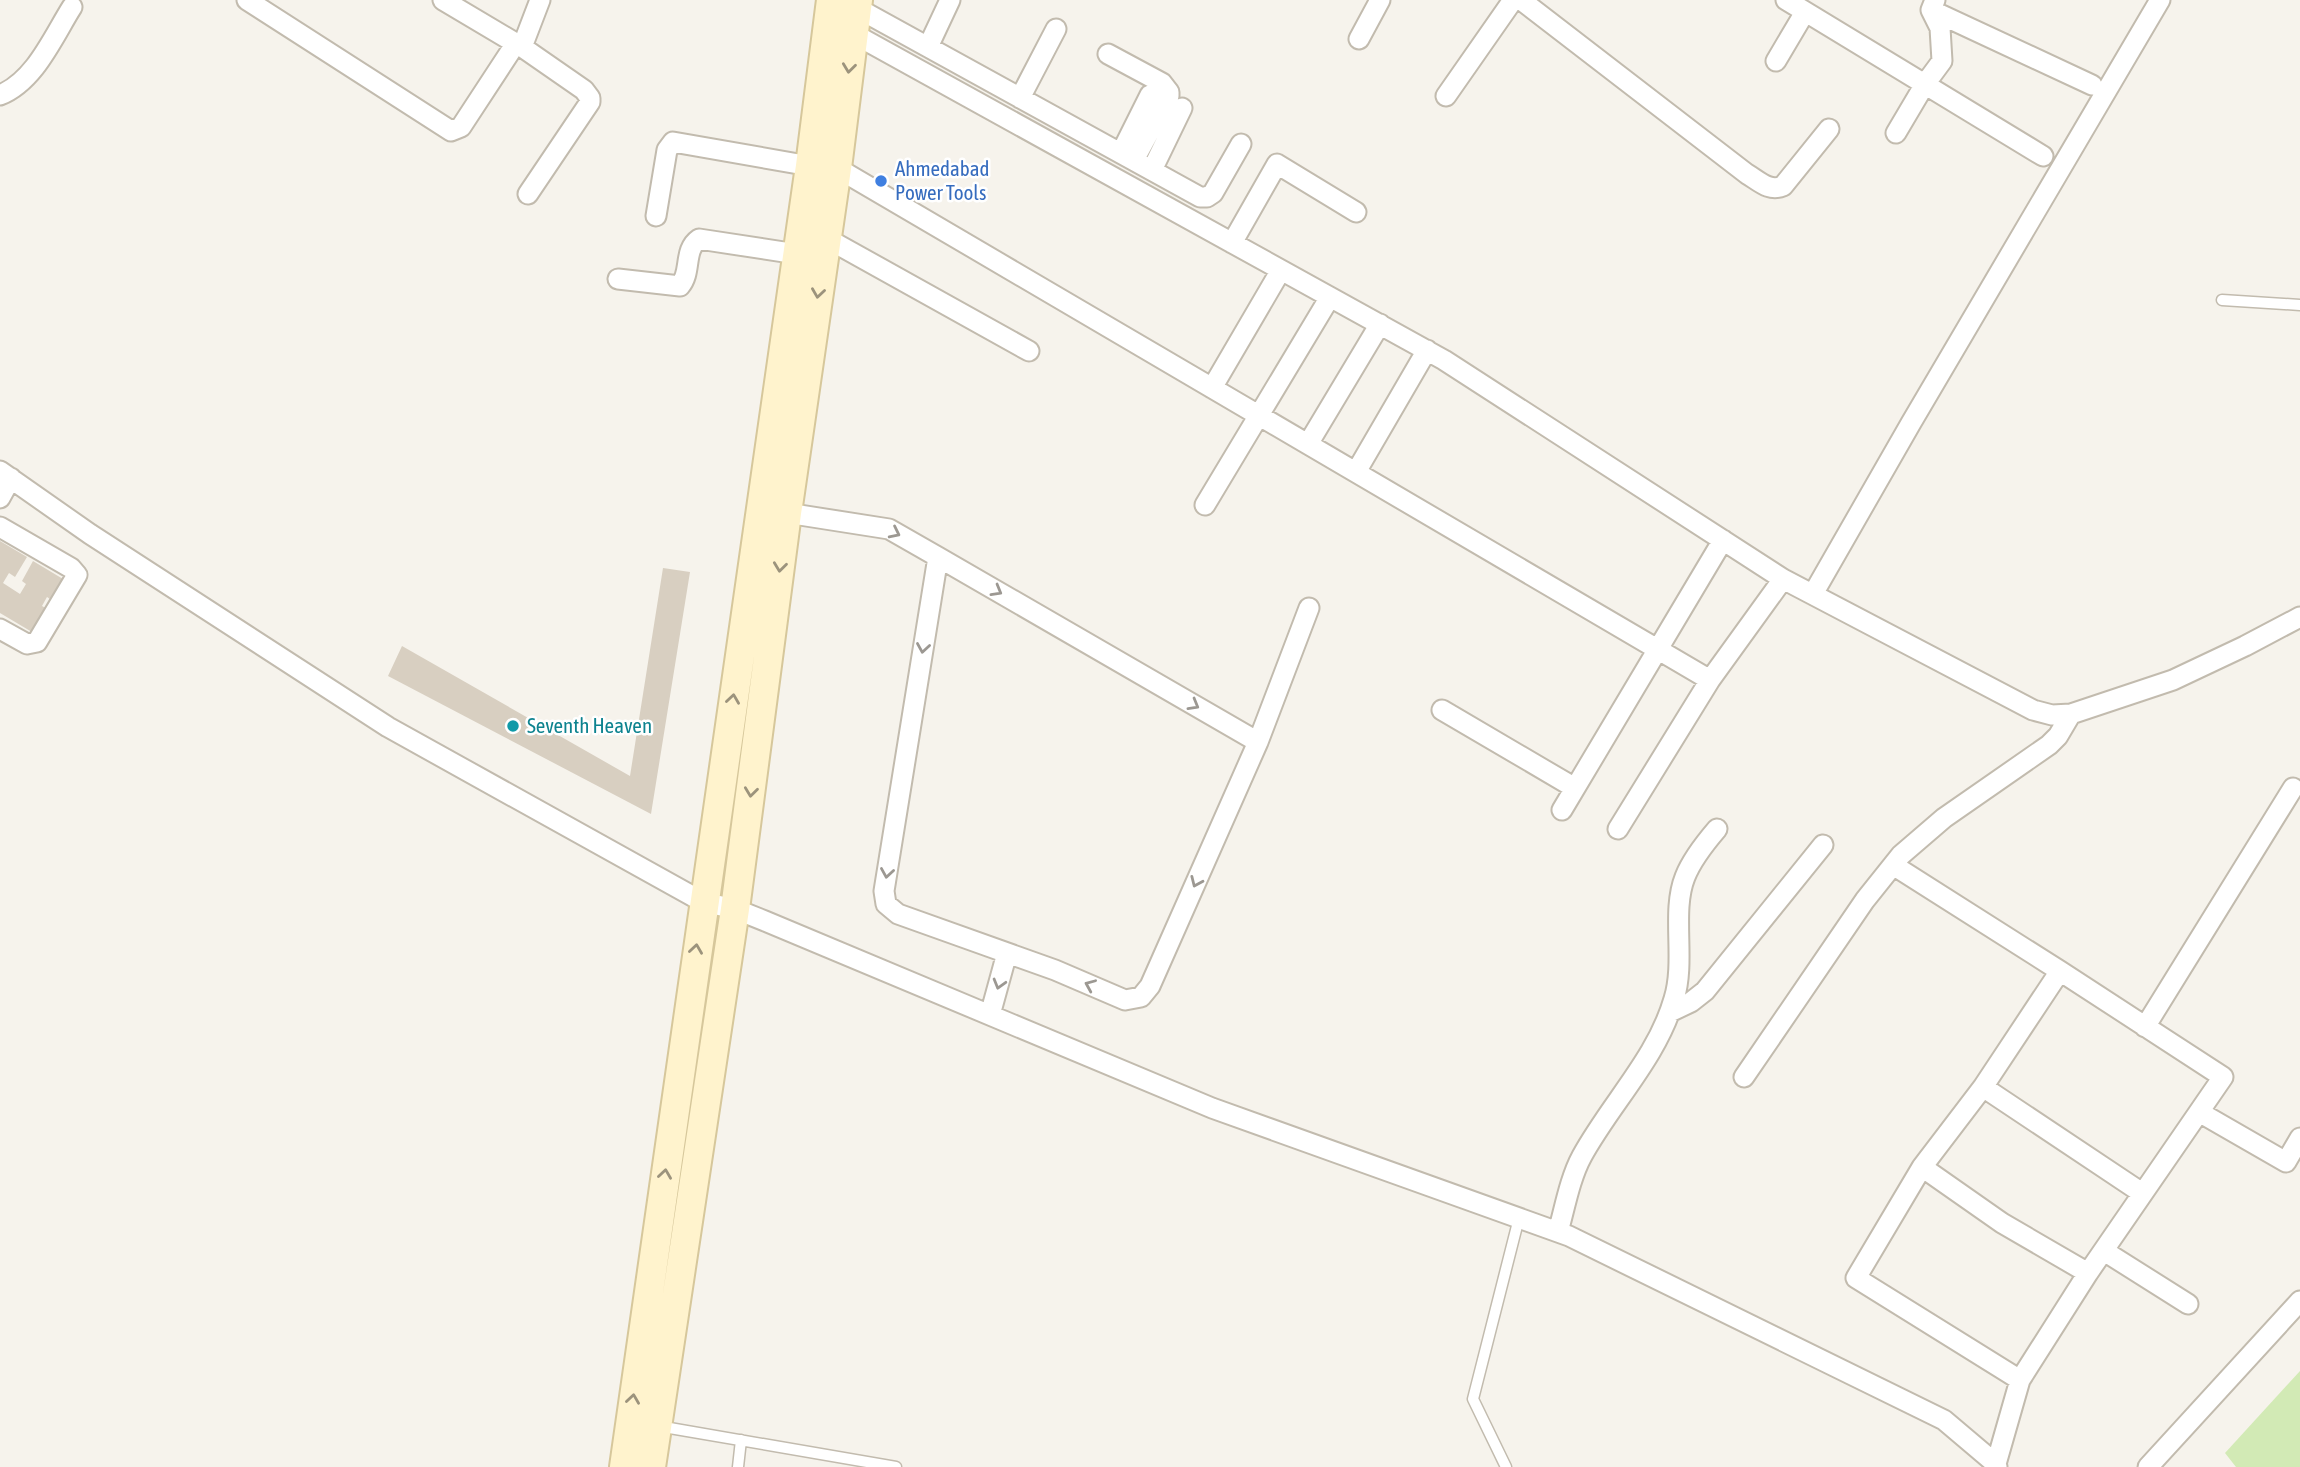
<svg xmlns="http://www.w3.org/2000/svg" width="2300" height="1467" font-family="'Asap Condensed',sans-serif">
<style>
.green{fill:#d2eab5}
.building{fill:#d8cfc1}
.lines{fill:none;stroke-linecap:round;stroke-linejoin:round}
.lane-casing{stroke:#c2bbae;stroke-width:13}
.street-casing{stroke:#c2bbae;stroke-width:23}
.secondary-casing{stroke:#d6c79b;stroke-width:32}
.lane{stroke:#fff;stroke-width:10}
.street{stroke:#fff;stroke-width:19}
.secondary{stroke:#fff3cd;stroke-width:28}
.oneway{stroke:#9c937c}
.oneway2{stroke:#9c9892}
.shop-dot{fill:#3f7fe0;stroke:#fff;stroke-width:2.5}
.culture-dot{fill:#0f9aa8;stroke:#fff;stroke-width:2.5}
.labels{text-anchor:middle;stroke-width:5;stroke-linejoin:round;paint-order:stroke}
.shop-label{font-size:21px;fill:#366cbe;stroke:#fff;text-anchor:start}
.culture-label{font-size:21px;fill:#0d838f;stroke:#fff;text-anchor:start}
</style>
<rect width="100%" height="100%" fill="#f6f3ec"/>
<path class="green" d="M2300,1371V1467H2236L2225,1453Z"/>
<path class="building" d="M0,541L27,557L15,577L9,573L3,583L20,594L26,584L22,581L33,561L68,582L56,603L47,597L42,606L51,611L37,635L0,613Z
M663,568L690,572L651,814L388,676L402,646L630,776Z"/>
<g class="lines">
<defs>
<path id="lane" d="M2222,300L2300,305
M658,1426L896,1467
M738,1467L741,1440
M1506,1467L1473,1399L1519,1218"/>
<path id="street" d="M247,0L451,131L461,127L516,43
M443,0L522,47L584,90L590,98V102L528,194
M1521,0L1747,174C1759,181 1769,192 1783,186L1829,129
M1786,0L2043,156
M1935,0L1931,10L2092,85
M857,8L1200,197H1207L1213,193L1241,144
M854,34L1444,360L1783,579L2033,710L2052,715L2071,714L2173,680L2245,646L2300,617
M1359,39L1380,0
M522,47L540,0
M928,47L950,0
M1108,54L1162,83L1169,92V96L1134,160
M1776,61L1805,12
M0,95C35,81 53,37 72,7
M1446,96L1513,0
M1020,98L1056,29
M1896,133L1925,84L1942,61L1940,28L1931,10
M1121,153L1150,95
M837,168L1710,680
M1152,170L1182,108
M656,216L667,150L673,142L810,166
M826,238L1029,351
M1232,243L1277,164L1356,212
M618,279L680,286C692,272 683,250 699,239L797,254
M1212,388L1281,270
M1308,444L1380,324
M0,471L90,534L388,727L703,902L735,909L765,921L1212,1108L1569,1236L1944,1420L1996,1464L1997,1467
M1356,472L1427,350
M0,498L11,478
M1205,505L1330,297
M787,513L889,529L938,557L1258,742L1150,986L1141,997L1125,1000L1055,970L898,914L886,904L884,891L938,557
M0,527L71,568L77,575L37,642L27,644L0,629
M1813,594L1911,423L2160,0
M1442,710L1575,788
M1258,742L1309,608
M1562,810L1723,540
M1618,829L1710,680L1783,579
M1670,1012L1691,1002L1705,991L1823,845
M990,1015L1007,953
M2145,1027L2293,788
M1744,1077L1865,900L1893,865
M1983,1087L2060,971
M2199,1112L2286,1162L2300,1138
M1922,1167L1856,1278L2020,1380
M1558,1232C1565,1207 1570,1178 1582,1156C1611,1103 1657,1058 1674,999C1686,960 1671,912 1685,877C1692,859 1705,843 1717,829
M2104,1251L2188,1304
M2088,1273L2002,1223L1922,1167L1983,1087L2142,1193
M1996,1464L2020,1380L2088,1273L2223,1077L2060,971L1893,865L1901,855L1944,818L2049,745L2058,736L2071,714
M2148,1467L2300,1301"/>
<path id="secondary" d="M624,1467L810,166L831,0
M651,1467L735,909L787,513L837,168L858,0"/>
</defs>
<use href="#lane" class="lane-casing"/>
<use href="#street" class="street-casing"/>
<use href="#secondary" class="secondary-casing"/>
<use href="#lane" class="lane"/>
<use href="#street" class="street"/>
<use href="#secondary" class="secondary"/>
</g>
<defs><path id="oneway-chevron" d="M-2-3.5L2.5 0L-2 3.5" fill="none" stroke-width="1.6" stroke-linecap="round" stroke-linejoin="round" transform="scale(1.75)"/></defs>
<g class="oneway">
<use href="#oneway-chevron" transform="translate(849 68) rotate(97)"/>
<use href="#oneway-chevron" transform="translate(818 293) rotate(98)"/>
<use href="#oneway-chevron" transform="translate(780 567) rotate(97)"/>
<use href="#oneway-chevron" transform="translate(733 699) rotate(-82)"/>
<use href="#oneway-chevron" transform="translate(751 792) rotate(97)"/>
<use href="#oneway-chevron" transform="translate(696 949) rotate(-82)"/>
<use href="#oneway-chevron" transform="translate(665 1174) rotate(-82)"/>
<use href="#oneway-chevron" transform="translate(633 1399) rotate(-82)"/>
</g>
<g class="oneway2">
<use href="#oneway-chevron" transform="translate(895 533) rotate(26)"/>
<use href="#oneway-chevron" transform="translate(997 591) rotate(30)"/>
<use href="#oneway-chevron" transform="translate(923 648) rotate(99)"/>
<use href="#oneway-chevron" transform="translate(1194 705) rotate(30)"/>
<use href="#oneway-chevron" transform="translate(887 873) rotate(99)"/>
<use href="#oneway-chevron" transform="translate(1196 882) rotate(114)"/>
<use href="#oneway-chevron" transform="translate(999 984) rotate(106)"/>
<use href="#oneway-chevron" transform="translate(1090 985) rotate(-157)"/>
</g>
<circle class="shop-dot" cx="881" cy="181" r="7"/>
<circle class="culture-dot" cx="513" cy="726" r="7"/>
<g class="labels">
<g class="shop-label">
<text x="895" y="176">Ahmedabad<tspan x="895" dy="24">Power Tools</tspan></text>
</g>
<g class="culture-label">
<text x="527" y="733">Seventh Heaven</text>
</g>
</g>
</svg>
